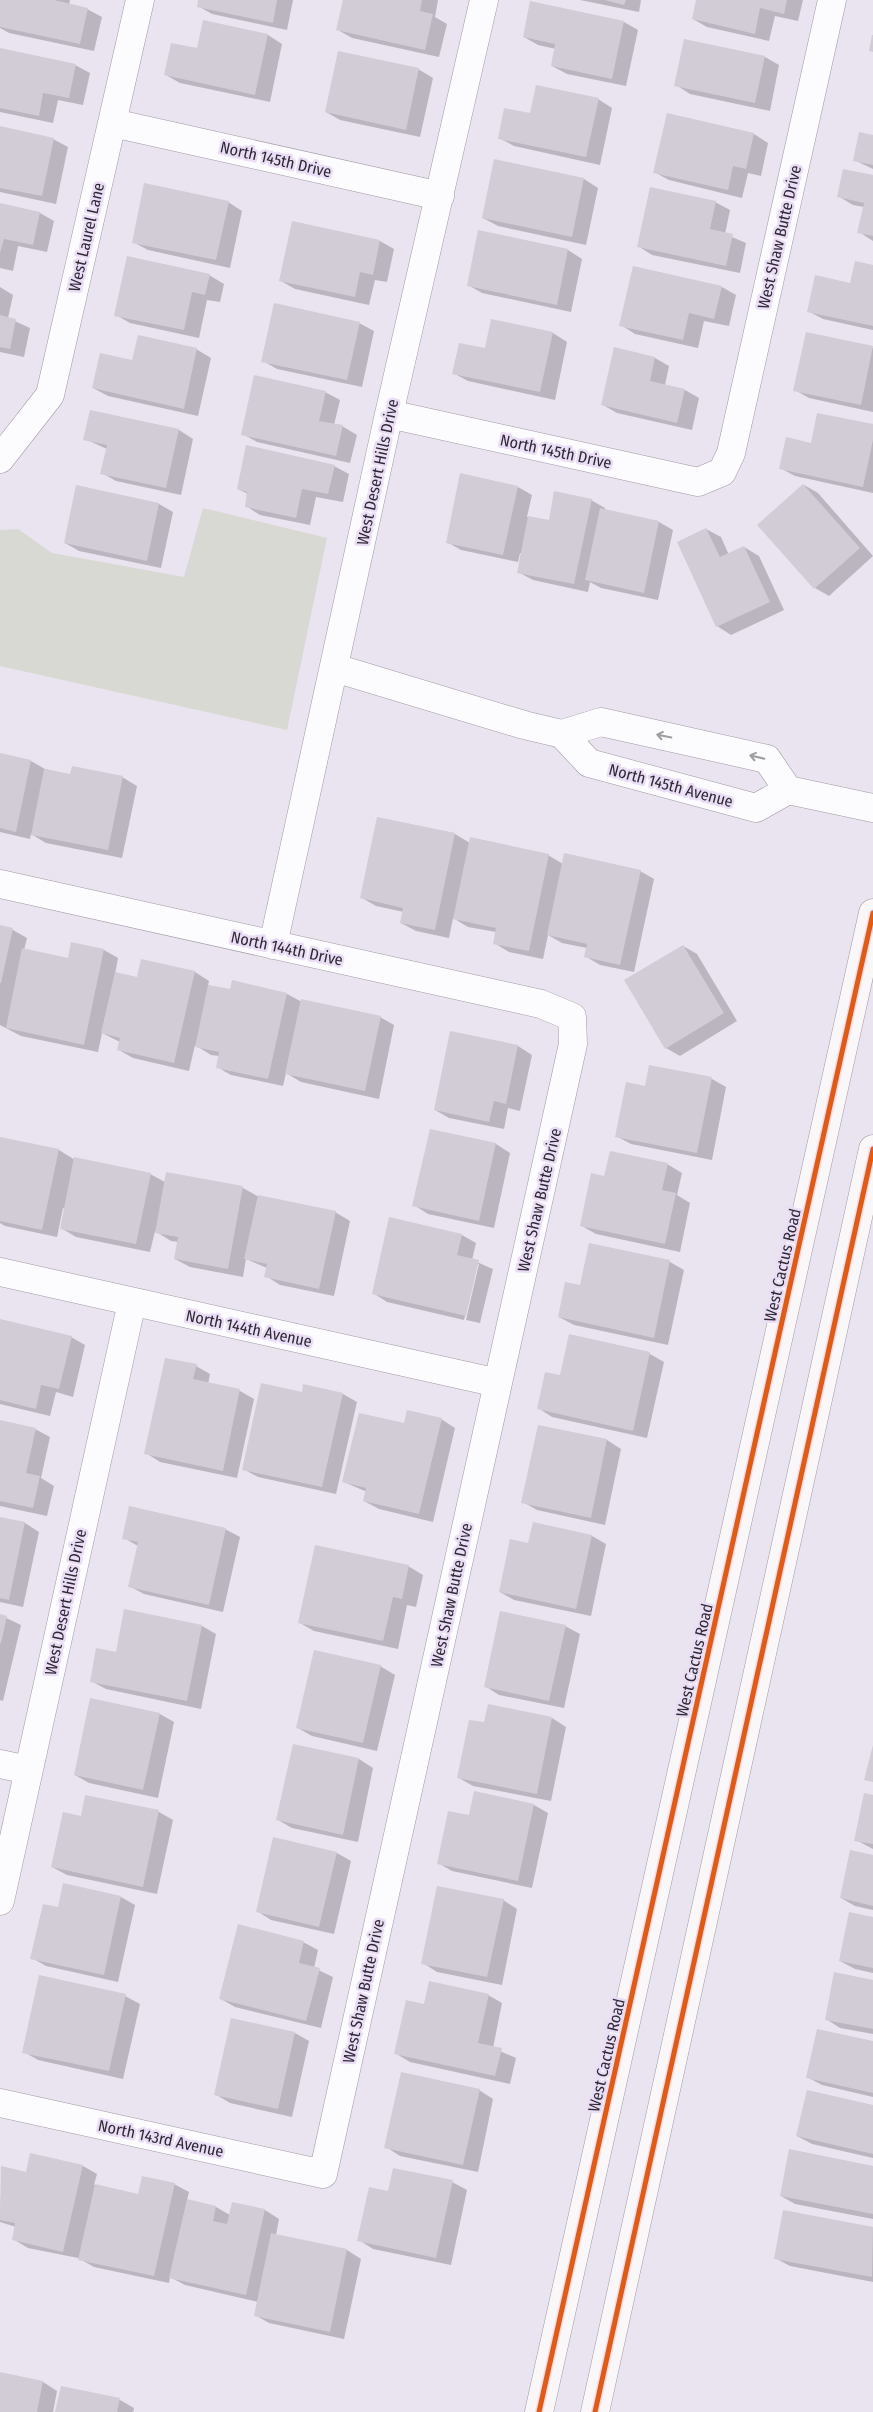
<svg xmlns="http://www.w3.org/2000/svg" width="873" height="2412" font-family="'Fira Sans Condensed',sans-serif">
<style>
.green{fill:#d8d9d2}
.shadow{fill:#0003}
.building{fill:#d2ccd6}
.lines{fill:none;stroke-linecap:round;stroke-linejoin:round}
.street-casing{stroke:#a09aa4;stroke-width:29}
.secondary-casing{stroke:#a09aa4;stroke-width:29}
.street{stroke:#fcfbfd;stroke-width:28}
.secondary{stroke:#f9f7f8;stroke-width:28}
.cycleway-casing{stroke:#eaddf6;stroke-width:8}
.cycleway{stroke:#e8590c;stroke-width:5}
.oneway{stroke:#9f9ca2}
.labels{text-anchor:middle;stroke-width:5;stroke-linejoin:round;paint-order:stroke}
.street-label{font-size:16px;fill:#2e2932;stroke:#eaddf6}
</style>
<rect width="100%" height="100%" fill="#eae3f0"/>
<path class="green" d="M203,508L327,538L287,730L0,666V530L18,529L52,553L184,577Z"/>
<path class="shadow" d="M0,0H70L69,5L87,9L102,17L94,51L9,33L0,28Z
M199,0H293L287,30L212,14L198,6Z
M344,0H438L435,17L447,24L439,57L352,38L338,30Z
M580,0H641L639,12Z
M697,0H803L798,21L775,16L769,41L707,27L693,19Z
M204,22L268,35L282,44L270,102L180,83L166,75L198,50Z
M624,22L638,30L626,86L567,74L552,66L556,49L538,45L524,37Z
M685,40L765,57L779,65L770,111L690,94L676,85Z
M0,49L75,65L90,73L83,105L58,100L53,123L0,112Z
M418,69L433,78L420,137L340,120L326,112Z
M598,99L612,108L600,165L514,146L499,138L531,115Z
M668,114L754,134L768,143L761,176L748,173L742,198L669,180L654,172Z
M0,128L53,139L68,147L56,204L0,192Z
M873,136V169L854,160Z
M495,161L584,179L598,188L586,245L498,226L483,218Z
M873,177V241L859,232L864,207L853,205L838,196Z
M228,202L242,211L230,268L148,250L133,242Z
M715,202L730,210L725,234L746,243L740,273L652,255L638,246Z
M0,204L40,213L54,221L47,252L18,246L13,271L0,268Z
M293,223L380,241L394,249L387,282L375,280L369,305L295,289L281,281Z
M479,232L568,250L582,259L571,312L482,293L468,285Z
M873,266V330L823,319L808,311L851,284Z
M209,275L224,284L220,302L207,300L199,338L130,323L116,315Z
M0,287L13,295L8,318L30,328L24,357L0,352Z
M722,287L736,295L729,326L704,321L698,348L635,334L621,325Z
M359,323L374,331L362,387L277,369L263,361Z
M553,333L567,342L555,400L468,381L453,373L486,350Z
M807,334L873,348V412L809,398L795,390Z
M196,349L211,358L198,416L108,396L93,388Z
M615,349L655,358L669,366L665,385L685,390L699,398L692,430L617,413L603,405Z
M325,392L340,400L334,425L342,426L357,435L350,463L257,442L243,434Z
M91,411L179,430L193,439L181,495L116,481L102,473L107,449L85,439Z
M873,426V493L795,476L780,468Z
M334,466L349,474L343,502L316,497L310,525L260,515L246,506L248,494L238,489Z
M804,485L818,493L873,556L829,596L815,588Z
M77,486L159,504L173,512L161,568L79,551L65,543Z
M518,487L532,495L527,517L550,522L591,500L605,508V510L659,522L673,530L658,600L601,588L590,582L588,592L533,580L518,572L522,554L520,553L518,562L461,550L447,542Z
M706,529L721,537L729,555L744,547L759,556L784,610L731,635L717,626Z
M0,755L31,761L45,769L71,775L122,777L137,786L122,858L46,843L31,834L30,839L0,832Z
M455,834L470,843L548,855L563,864L640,871L654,879L634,972L600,965L585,956L587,948L562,943L548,935L543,959L509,952L494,943L496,932L468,927L453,918L449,938L416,931L401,923L404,912L376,906L362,898Z
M0,927L13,930L27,938L24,950L69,960L72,943L104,950L118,958L115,974L138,979L142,960L195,972L209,981L208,986L231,991L287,994L302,1002L380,1017L394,1025L379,1099L301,1082L286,1073L283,1086L231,1075L217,1067L219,1056L211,1055L195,1045L189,1071L133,1058L119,1050L120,1042L102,1033L98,1052L21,1036L0,1025Z
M683,946L697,954L737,1021L680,1056L666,1048Z
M451,1032L518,1046L532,1055L520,1111L508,1108L504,1129L449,1118L435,1110Z
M650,1066L712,1079L726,1087L712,1160L631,1144L616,1136L646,1088Z
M431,1130L496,1144L510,1153L494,1228L428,1214L414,1205Z
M0,1138L59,1150L75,1160L150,1174L165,1182L167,1174L243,1188L259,1197L335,1212L350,1221L334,1296L280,1285L266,1276L267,1268L246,1259L243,1277L190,1267L175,1259L179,1242L171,1241L155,1231L150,1252L76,1237L61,1228L65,1209L63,1208L57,1237L5,1226L0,1223Z
M667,1164L682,1173L677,1195L690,1203L680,1252L596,1234L582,1226Z
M462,1235L476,1243L472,1260L493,1269L480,1323L466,1320L479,1264H477L464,1320L387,1302L373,1293Z
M590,1245L670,1262L684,1270L668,1345L574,1325L559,1317L581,1287Z
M0,1320L71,1337L85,1345L73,1397L56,1392L50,1416L0,1404Z
M570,1336L650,1354L664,1362L647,1438L552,1417L538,1408L561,1377Z
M196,1366L210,1374L208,1384L240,1391L254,1399L237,1478L160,1462L146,1453Z
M303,1393L343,1394L357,1402L336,1494L258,1477L243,1469Z
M441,1419L455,1428L433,1522L379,1509L364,1501L367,1492L344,1482Z
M0,1421L35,1429L50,1437L41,1478L54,1486L47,1516L0,1506Z
M539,1426L607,1440L621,1449L605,1525L537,1510L523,1502Z
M0,1518L25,1523L39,1532L23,1607L0,1602Z
M225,1529L240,1537L223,1612L144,1594L129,1586L138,1546L124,1538Z
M592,1536L606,1544L591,1616L514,1600L500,1592L529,1545Z
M408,1566L423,1575L416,1607L407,1605L398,1649L314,1631L300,1623Z
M125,1611L202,1626L216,1634L201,1709L106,1689L91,1681L117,1654Z
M0,1615L21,1625L3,1701L0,1700Z
M565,1626L580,1634L564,1708L499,1695L485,1686Z
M380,1666L395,1675L377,1751L312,1736L298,1728Z
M160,1714L174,1722L158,1798L89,1783L75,1775Z
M552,1718L566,1727L551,1801L473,1786L459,1778L485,1724Z
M294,1745L359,1759L373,1768L358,1842L292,1828L278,1820Z
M86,1796L159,1812L173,1820L157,1894L67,1875L52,1867L82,1817Z
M873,1796V1849L856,1840Z
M534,1805L548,1813L532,1888L452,1871L438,1863L470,1816Z
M337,1853L351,1861L334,1934L271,1920L257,1911Z
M873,1856V1910L855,1906L841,1898Z
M64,1884L121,1897L135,1905L118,1982L46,1966L32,1958L59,1909Z
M503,1900L517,1909L502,1985L437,1972L423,1963Z
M873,1918V1973L855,1969L840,1961Z
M303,1942L318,1950L314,1968L333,1977L321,2028L235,2007L221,1999Z
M873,1981V2034L840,2028L826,2019Z
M488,1995L502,2003L493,2048L516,2058L510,2084L410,2062L395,2053L425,2005Z
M125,1996L140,2004L123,2079L38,2060L24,2052Z
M295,2033L309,2041L292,2117L230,2103L215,2094Z
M873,2043V2097L822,2085L807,2077Z
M479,2090L493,2099L478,2172L400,2156L386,2147Z
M873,2106V2158L812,2144L797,2136Z
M83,2166L97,2174L94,2185L139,2195L174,2184L189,2192L187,2200L216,2207L230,2215L233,2203L265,2210L279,2219L276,2235L347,2250L361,2259L344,2339L269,2323L255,2315L258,2302L185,2285L170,2277L169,2283L94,2267L78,2258L28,2248L13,2239L16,2227L0,2222L2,2167L27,2173Z
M873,2167V2219L795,2204L781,2196Z
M452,2182L467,2190L451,2265L373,2249L359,2240L389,2192Z
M784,2212L873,2228V2282L790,2266L775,2258Z
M0,2373L43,2382L57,2391L53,2412H0Z
M120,2400L134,2408L133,2412H57Z"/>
<path class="building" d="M0,0H54L88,8L80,44L0,27Z
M198,0H277L273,23L197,7Z
M343,0H422L420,11L433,14L425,50L336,30Z
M605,0H626L624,5Z
M696,0H787L784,14L760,8L755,34L692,19Z
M530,1L624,21L612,79L551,66L555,44L523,37Z
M203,20L268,34L255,95L164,75L171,43L197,48Z
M872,35H873V52L869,51Z
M684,39L765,56L755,103L674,86Z
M0,48L76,64L69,98L43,93L39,116L0,108Z
M338,51L419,68L406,130L325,112Z
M536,85L599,98L586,157L498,139L504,108L530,113Z
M667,113L754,133L746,169L733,166L728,190L653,173Z
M0,126L54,138L42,196L0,188Z
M859,132L873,135V165L853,161Z
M494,159L584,178L572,237L482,218Z
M843,169L873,175V236L857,233L864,203L837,197Z
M144,183L229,201L216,260L132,243Z
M650,187L716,201L710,229L733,234L726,266L637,247Z
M0,203L40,212L33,245L4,239L0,253Z
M292,221L380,240L373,275L360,272L355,297L279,281Z
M478,230L568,249L557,305L467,286Z
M127,256L210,274L205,295L192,292L184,330L114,316Z
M855,261L873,265V326L807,312L815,275L850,283Z
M633,266L722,286L714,319L689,313L683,340L619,326Z
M274,303L360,322L347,380L261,362Z
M0,315L16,319L10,349L0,347Z
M491,319L553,332L540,392L452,374L459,343L485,348Z
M806,332L873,346L861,405L793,391Z
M138,335L197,348L184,409L92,388L100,353L132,360Z
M614,347L655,357L650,381L685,389L677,423L601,405Z
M254,375L326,391L319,421L343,425L336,456L241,435Z
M90,410L179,429L166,488L100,474L107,445L83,440Z
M817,413L873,424V440L863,487L779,469L786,437L811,443Z
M246,445L335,465L328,494L302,489L296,518L245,507L247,492L237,489Z
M460,473L518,486L503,555L446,543Z
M803,484L860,548L814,589L757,525Z
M76,485L159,503L147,561L64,543Z
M554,491L592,499L574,584L517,573L528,516L549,520Z
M600,508L659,521L644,593L585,580Z
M706,528L720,557L744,546L770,602L716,627L677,542Z
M0,753L31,760L16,832L0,828Z
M72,766L123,776L108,850L31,835L44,769L70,774Z
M377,817L455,833L435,930L400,923L403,908L360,898Z
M470,837L549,854L529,951L493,944L496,928L453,919Z
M564,853L641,870L620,965L584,957L587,944L547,935Z
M0,925L13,928L1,983H0Z
M71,942L104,949L84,1045L6,1028L22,948L68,958Z
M683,945L724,1013L665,1049L624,980Z
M141,959L195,971L174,1063L117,1050L120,1038L101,1033L115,972L137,977Z
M232,980L287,993L268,1079L216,1068L219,1052L195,1047L208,985L230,989Z
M301,999L381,1016L365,1091L285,1074Z
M450,1031L518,1045L506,1104L494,1101L489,1122L434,1110Z
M649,1065L712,1077L697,1153L615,1137L626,1082L645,1086Z
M430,1129L496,1143L479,1221L412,1206Z
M0,1137L59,1149L42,1230L0,1221Z
M610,1151L668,1163L662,1190L676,1193L665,1244L580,1226L591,1173L604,1176Z
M74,1157L151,1173L136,1244L60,1229Z
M166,1172L243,1186L228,1269L174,1259L178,1237L155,1233Z
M258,1195L336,1211L319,1289L264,1277L267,1264L244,1259Z
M389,1217L462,1234L457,1255L479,1260L466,1316L372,1294Z
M589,1243L670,1260L654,1338L558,1317L565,1282L580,1285Z
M0,1319L72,1336L59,1389L41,1385L36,1409L0,1400Z
M569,1334L650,1352L633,1431L537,1409L545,1372L560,1375Z
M165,1358L197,1364L193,1379L240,1389L223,1471L144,1454Z
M261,1383L302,1392L303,1384L343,1393L322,1487L242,1470Z
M407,1410L442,1418L419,1514L363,1501L366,1488L342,1482L359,1413L404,1423Z
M0,1420L36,1428L26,1473L40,1476L33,1508L0,1501Z
M538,1425L607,1439L591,1518L521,1503Z
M129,1506L226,1528L209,1605L128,1587L138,1542L122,1539Z
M0,1517L25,1522L9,1600L0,1598Z
M533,1522L592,1535L576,1609L499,1592L510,1539L528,1543Z
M315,1545L409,1565L402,1599L393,1597L383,1641L298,1623Z
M124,1609L202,1625L187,1701L90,1682L96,1648L116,1652Z
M500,1611L566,1625L549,1701L484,1687Z
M0,1614L7,1616L1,1643H0Z
M314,1650L381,1665L363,1743L296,1728Z
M90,1698L160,1713L143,1790L74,1775Z
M488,1704L552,1717L537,1794L457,1778L469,1720L484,1722Z
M293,1744L359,1758L343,1835L276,1820Z
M873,1745V1782L864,1780Z
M474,1791L534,1804L518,1881L437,1864L448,1811L469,1815Z
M864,1793L873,1795V1844L854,1841Z
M85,1795L159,1810L143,1887L51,1867L63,1812L81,1816Z
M273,1837L337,1852L319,1927L256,1912Z
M850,1850L873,1855V1906L840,1898Z
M63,1883L121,1896L104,1975L30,1959L43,1904L58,1907Z
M437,1886L504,1899L487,1977L421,1964Z
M849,1912L873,1917V1968L839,1961Z
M238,1924L304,1941L299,1963L320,1968L306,2021L219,1999Z
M834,1972L873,1980V2029L825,2020Z
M39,1975L126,1994L109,2071L22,2053Z
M429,1981L489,1994L478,2043L502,2048L495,2076L394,2054L406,2000L424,2004Z
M231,2018L295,2032L278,2109L214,2095Z
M817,2029L873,2041V2093L806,2078Z
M401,2072L480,2089L463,2165L384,2148Z
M807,2090L873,2105V2154L796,2136Z
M789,2149L873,2166V2214L780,2196Z
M30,2153L83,2165L63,2252L12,2240L15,2223L0,2220L1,2166L26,2172Z
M393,2168L453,2180L436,2258L357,2241L369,2187L388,2191Z
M142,2176L175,2183L154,2276L78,2260L95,2184L138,2194Z
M187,2199L216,2206L213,2221L227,2224L232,2202L265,2209L246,2295L169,2278Z
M783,2210L873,2227L872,2277L774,2259Z
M271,2233L347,2249L330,2332L254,2316Z
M0,2372L43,2381L37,2412H0Z
M61,2386L120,2398L117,2412H55Z"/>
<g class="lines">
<defs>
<path id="street" d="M113,123L440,196
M389,414L698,482L722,472L731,453L832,0
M0,459L50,395L140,0
M335,668L524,725L562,734L601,722L767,759L788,790
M562,734L589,763L756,808L788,790L873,808
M0,884L541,1004L572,1017L573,1044L323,2174L0,2103
M273,945L389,414L484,0
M0,1272L498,1383
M0,1764L28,1770
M0,1901L132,1302"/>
<path id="secondary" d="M539,2412L873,913
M595,2412L873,1149"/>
</defs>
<use href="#street" class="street-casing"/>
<use href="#secondary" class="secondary-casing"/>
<use href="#street" class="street"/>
<use href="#secondary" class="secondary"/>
<defs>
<path id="cycleway" d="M539,2412L873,913
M595,2412L873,1149"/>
</defs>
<use href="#cycleway" class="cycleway-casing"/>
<use href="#cycleway" class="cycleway"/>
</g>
<defs><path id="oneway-shaft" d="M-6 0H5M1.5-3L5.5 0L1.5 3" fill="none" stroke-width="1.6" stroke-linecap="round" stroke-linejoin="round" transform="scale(1.25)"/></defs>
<g class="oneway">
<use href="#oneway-shaft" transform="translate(664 736) rotate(-168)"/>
<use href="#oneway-shaft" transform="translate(757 757) rotate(-167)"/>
</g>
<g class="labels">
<g class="street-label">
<text transform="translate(276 159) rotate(13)" y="6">North 145th Drive</text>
<text transform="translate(86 237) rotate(-77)" y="6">West Laurel Lane</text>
<text transform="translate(779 237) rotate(-77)" y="6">West Shaw Butte Drive</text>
<text transform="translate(556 451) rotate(12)" y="6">North 145th Drive</text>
<text transform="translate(377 472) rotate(-78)" y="6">West Desert Hills Drive</text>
<text transform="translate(671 785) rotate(15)" y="6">North 145th Avenue</text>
<text transform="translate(287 948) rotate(12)" y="6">North 144th Drive</text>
<text transform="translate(539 1200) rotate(-77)" y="6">West Shaw Butte Drive</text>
<text transform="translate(782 1265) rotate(-77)" y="6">West Cactus Road</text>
<text transform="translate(249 1328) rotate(12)" y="6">North 144th Avenue</text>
<text transform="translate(451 1595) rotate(-78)" y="6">West Shaw Butte Drive</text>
<text transform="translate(65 1602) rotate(-78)" y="6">West Desert Hills Drive</text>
<text transform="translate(694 1660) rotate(-77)" y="6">West Cactus Road</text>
<text transform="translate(363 1991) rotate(-78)" y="6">West Shaw Butte Drive</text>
<text transform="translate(606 2055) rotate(-77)" y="6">West Cactus Road</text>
<text transform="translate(161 2138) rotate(12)" y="6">North 143rd Avenue</text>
</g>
</g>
</svg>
